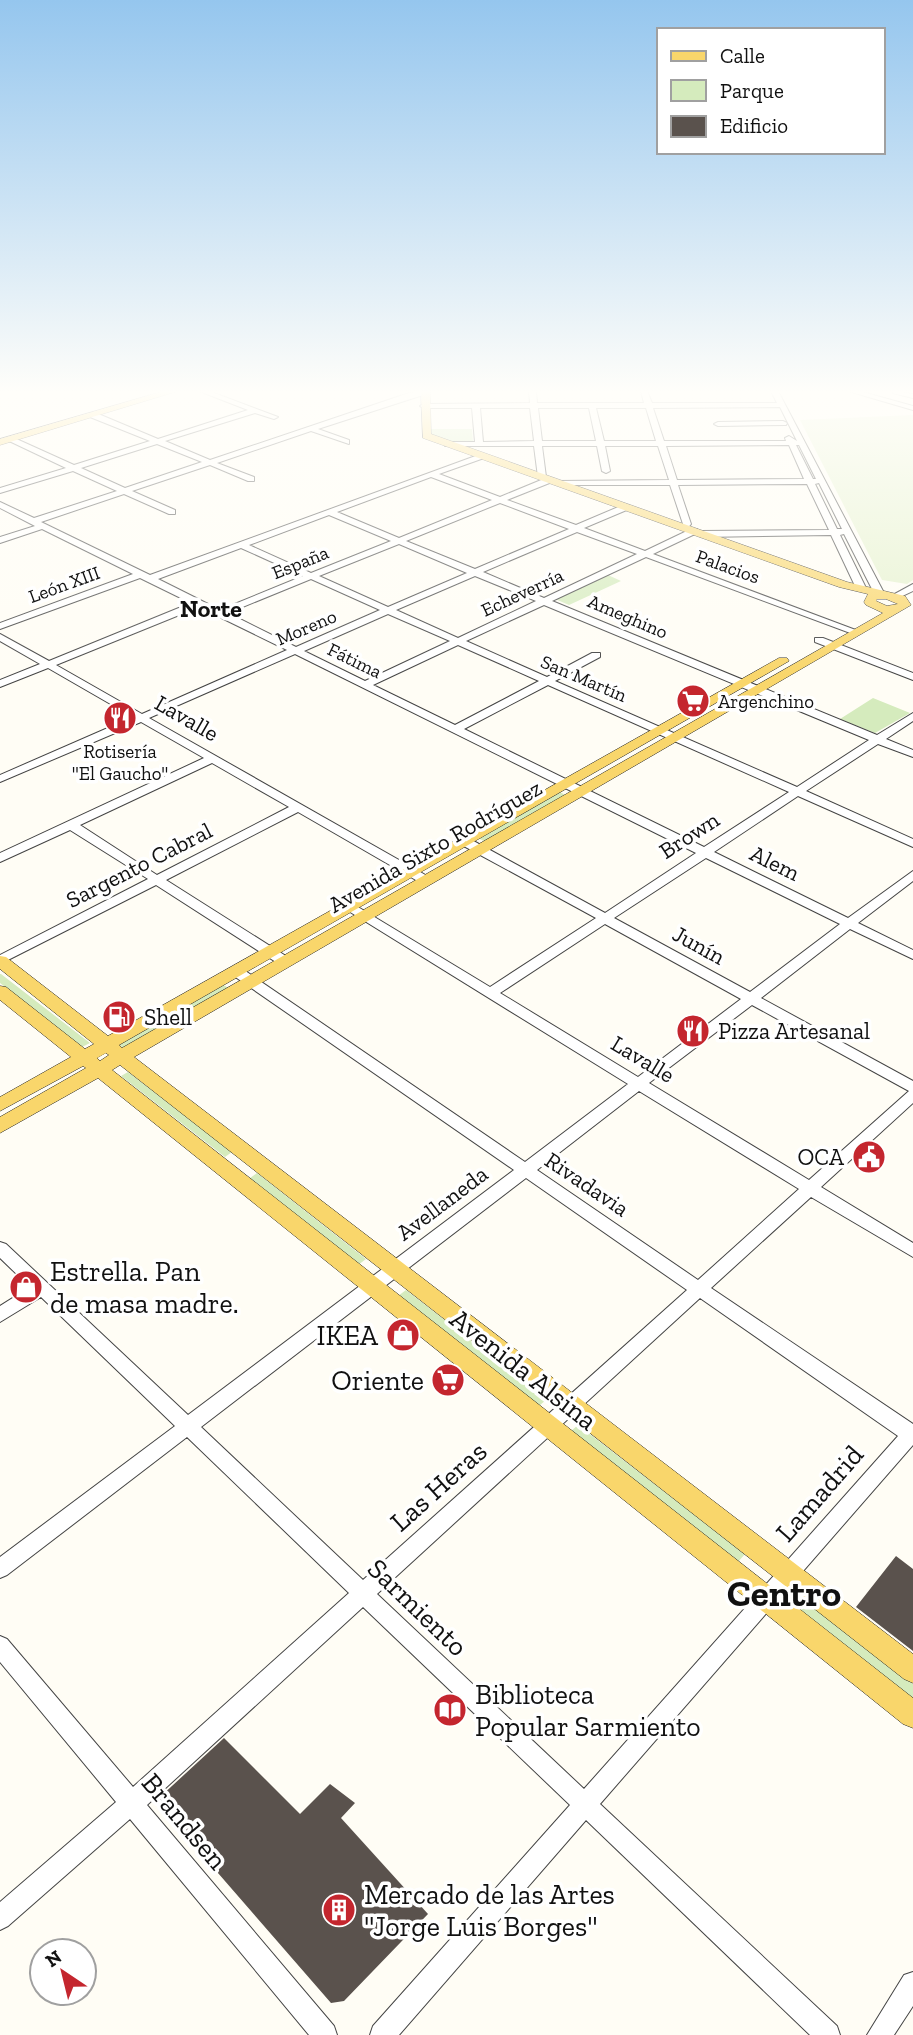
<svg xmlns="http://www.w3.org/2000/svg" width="913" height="2035" font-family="'Zilla Slab',serif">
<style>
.green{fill:#d5ebbd}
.pitch{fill:#e6f2cf}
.building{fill:#5a524d}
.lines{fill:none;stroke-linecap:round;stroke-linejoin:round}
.minor-casing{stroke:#444;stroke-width:2}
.major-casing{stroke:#222;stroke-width:1}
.minor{fill:#fff;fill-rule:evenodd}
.major{fill:#f9d66b;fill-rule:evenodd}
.labels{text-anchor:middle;stroke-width:7;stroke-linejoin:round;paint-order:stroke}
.far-street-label{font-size:19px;fill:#111;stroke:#fff}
.far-poi-label{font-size:19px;fill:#111;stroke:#fff;text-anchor:start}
.street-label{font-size:23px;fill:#111;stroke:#fff}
.poi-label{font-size:23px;fill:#111;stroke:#fff;text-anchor:start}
.far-district-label{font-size:24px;font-weight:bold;fill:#111;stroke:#fff}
.near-poi-label{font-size:28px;fill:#111;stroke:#fff;text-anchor:start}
.near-street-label{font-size:28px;fill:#111;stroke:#fff}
.near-district-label{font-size:37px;font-weight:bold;fill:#111;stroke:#fff}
</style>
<rect width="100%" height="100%" fill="#fffdf5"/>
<path class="green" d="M427,429H472L473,442H454L430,436Z
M608,575L621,581L569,605L555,599Z
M873,698L910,713L875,733L840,719Z
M560,792L567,796L486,842L478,838Z
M0,974H1L90,1043L82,1047L0,983Z
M222,984L230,989L124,1049L117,1043Z
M128,1072L232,1152L225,1157L121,1076Z
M257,1173L366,1259L358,1265L250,1178Z
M406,1290L547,1399L539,1406L398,1296Z
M578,1425L745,1554L738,1562L570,1432Z
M805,1601L913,1684V1699L798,1610Z"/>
<path class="pitch" d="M913,415V580L907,584L882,580L800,420Z"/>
<path class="building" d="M896,1556L913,1569V1651L856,1607Z
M224,1738L300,1814L330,1784L355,1803L341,1818L428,1914L344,2001L331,2003L158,1804L160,1797Z"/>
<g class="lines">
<defs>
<path id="minor" d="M199,391H209L278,417L274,419L255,413L165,441L210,460L409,393L425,391L429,393L318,429L349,440V444L311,431L217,463L254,477V481H248L210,465L132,491L175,510V514H169L124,494L41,522L150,575L481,454L485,456L484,458L439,474L500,497L546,478H552V482L507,500L576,525L623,505H629V509L584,528L645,551L691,529H697V533L653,554L861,632L853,634L646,557L552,601L877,735L913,713V721L886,739L913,750V757L878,744L806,791L913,839V847L798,796L714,852L848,918L913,871V881L858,923L913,950V959L850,929L761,998L913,1081V1103L821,1187L913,1243V1257L811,1197L711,1288L913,1424V1445L600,1804L837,2026L840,2035H810L586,1820L399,2035H370L373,2026L570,1805L363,1607L147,1805L334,2026L337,2035H309L130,1819L8,1926L0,1930V1902L116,1802L0,1662V1636L7,1639L133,1787L349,1593L187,1437L7,1575L0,1578V1557L175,1426L41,1297L0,1322V1306L30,1287L0,1258V1242L6,1244L188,1415L514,1170L231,974L229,971L231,968H241L525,1162L628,1084L342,907L343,904H353L490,987L596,918L460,844L458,841L460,838H468L605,913L696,853L295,654L149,718L429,877L431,880L429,883H421L298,812L166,880L289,958L291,961L289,964H279L156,885L0,964V955L148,879L70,830L0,862V853L204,758L141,722L0,782V775L133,717L48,668L0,687V680L40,664L0,641V634L49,661L191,603L140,578L0,629V623L133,574L42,529L0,543V537L35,526L0,508V502L34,518L117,491L73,471L0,493V488L66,468L5,439L12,437L74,465L150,441L90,417V413H96L158,439L248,410ZM157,444L202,462L125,488L81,468ZM431,477L492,500L399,538L337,512ZM500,503L569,529L475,569L406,541ZM329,515L391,541L311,573L249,545ZM577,532L637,554L544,598L483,572ZM399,544L467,573L388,607L319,576ZM241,548L303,576L220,610L158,579ZM475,576L536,601L458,638L396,610ZM311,579L380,610L296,647L228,613ZM544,605L869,740L797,787L555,681L600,657V653H592L547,677L466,641ZM199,607L287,650L142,714L56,665ZM388,614L450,641L365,681L304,651ZM458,645L539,681L455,725L373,685ZM548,685L789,792L704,847L464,729ZM212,763L289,807L157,875L80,825ZM706,858L840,924L750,992L614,918ZM605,924L741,999L638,1077L500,993ZM752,1005L909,1091L809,1180L649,1083ZM639,1091L799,1189L698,1280L537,1170ZM526,1178L687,1290L363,1580L201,1427ZM700,1298L898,1436L584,1789L377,1594Z
M529,391H536L537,403H644L641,391H647L652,403H777L771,391H778L883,591L878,594L873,591L844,534L840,535L866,588L864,590L856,588L831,535L701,537L697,534L701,531L829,530L807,484L678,485L691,524L685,531L681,528L683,524L670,485H558L554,483L558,481L669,480L658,446H605L610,471L606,473L602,471L597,446H542L546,477L542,479L538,477L534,446H445V442H475L472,408H424L420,406L424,404L530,403ZM780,407L797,441L789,436L785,438L786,441H664L653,408ZM480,408H530L534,441L483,442ZM538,408H589L596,441H542ZM596,408H646L656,441H604ZM789,445L804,479L677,480L666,446ZM796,445H799L816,479H813ZM819,483L842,529H837L815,484Z
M848,391H859L913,406V410Z
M892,391L913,394V398L893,393Z
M783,421L787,423L786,425L718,426L714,424L718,422Z
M913,584V591L896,599L891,596Z
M815,638H823L913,673V680L815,642Z
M913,1972V2006L894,2035H867L904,1975Z"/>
<path id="major" d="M164,391H178L0,445V439Z
M421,391H430L431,434L847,582L905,596L911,605L134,1057L913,1654V1683L904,1679L120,1065L112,1070L913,1698V1728L903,1724L98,1078L0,1133V1117L86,1068L83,1066L0,1111V1097L71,1057L0,1000V986L6,987L85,1049L94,1044L0,969V956L6,957L108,1036L779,658H787L789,661L119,1045L122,1048L883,613L866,605L864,602L868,594L839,587L423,438ZM877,599H886L898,604L887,606L876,601ZM106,1053L109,1055L100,1061L97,1058Z"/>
</defs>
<use href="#minor" class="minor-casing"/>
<use href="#major" class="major-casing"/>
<use href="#minor" class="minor"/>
<use href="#major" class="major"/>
</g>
<linearGradient id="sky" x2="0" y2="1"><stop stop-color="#95c6ee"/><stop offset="0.58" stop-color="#fffefa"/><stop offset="1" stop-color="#fffefa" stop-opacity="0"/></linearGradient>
<rect width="913" height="676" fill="url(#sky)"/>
<defs>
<symbol id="supermarket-disc" viewBox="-11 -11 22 22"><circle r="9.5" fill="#c4262e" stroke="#fff"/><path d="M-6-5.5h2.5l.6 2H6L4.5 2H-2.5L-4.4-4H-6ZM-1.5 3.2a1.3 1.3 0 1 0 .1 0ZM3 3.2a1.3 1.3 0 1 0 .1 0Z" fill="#fff"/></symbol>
<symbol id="restaurant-disc" viewBox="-11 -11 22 22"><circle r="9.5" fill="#c4262e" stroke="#fff"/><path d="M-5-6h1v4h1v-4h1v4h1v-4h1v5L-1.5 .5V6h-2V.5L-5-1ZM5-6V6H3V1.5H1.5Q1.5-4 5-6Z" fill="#fff"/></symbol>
<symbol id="fuel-disc" viewBox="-11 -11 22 22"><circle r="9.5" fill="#c4262e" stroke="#fff"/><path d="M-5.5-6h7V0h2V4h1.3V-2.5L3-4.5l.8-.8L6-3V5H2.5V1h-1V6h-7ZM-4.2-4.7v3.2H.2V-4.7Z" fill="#fff"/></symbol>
<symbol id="civic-disc" viewBox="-11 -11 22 22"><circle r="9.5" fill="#c4262e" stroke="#fff"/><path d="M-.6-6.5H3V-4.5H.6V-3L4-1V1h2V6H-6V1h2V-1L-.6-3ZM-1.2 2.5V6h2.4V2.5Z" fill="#fff"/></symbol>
<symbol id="shop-disc" viewBox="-11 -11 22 22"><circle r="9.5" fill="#c4262e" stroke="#fff"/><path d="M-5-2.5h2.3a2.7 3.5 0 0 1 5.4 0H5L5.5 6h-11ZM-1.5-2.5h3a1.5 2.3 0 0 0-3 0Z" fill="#fff"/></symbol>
<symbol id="library-disc" viewBox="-11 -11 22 22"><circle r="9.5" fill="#c4262e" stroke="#fff"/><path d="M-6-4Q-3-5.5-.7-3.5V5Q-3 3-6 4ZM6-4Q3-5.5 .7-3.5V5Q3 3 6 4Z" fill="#fff"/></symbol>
<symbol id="building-disc" viewBox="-11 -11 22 22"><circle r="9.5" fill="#c4262e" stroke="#fff"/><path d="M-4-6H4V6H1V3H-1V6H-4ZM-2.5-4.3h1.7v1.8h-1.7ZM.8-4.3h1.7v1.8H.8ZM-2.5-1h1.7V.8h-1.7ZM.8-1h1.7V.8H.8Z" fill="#fff"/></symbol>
</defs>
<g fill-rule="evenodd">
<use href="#supermarket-disc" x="674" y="682" width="38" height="38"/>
<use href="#restaurant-disc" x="101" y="699" width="38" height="38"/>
<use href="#fuel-disc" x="100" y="998" width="38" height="38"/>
<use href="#restaurant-disc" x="674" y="1012" width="38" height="38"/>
<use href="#civic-disc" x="850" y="1138" width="38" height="38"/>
<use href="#shop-disc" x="7" y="1268" width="38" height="38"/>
<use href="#shop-disc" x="384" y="1316" width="38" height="38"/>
<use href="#supermarket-disc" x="429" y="1361" width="38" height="38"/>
<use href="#library-disc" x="431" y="1691" width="38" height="38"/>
<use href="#building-disc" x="320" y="1891" width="38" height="38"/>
</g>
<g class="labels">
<g class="far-street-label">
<text transform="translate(300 562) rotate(-22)" y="7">España</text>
<text transform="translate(728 566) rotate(20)" y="7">Palacios</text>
<text transform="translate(64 584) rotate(-20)" y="7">León XIII</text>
<text transform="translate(522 592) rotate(-25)" y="7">Echeverría</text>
<text transform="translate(628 616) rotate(23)" y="7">Ameghino</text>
<text transform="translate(306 627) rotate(-23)" y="7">Moreno</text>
<text transform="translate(355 660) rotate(26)" y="7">Fátima</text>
<text transform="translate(584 678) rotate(23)" y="7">San Martín</text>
</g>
<g class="far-poi-label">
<text x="718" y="708">Argenchino</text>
<text x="120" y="758" text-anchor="middle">Rotisería<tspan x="120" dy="22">"El Gaucho"</tspan></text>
</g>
<g class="street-label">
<text transform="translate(187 718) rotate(30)" y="8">Lavalle</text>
<text transform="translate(689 835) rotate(-33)" y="8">Brown</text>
<text transform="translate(435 846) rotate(-30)" y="8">Avenida Sixto Rodríguez</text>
<text transform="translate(775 863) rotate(26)" y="8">Alem</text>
<text transform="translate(139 865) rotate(-27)" y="8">Sargento Cabral</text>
<text transform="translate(699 945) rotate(29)" y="8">Junín</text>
<text transform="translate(643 1059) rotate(31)" y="8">Lavalle</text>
<text transform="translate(587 1184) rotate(34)" y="8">Rivadavia</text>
<text transform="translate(442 1203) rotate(-37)" y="8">Avellaneda</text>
</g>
<g class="poi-label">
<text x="144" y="1025">Shell</text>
<text x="718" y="1039">Pizza Artesanal</text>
<text x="844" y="1165" text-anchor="end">OCA</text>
</g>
<g class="far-district-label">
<text x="211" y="617">Norte</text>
</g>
<g class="near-poi-label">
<text x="50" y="1281">Estrella. Pan<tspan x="50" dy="32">de masa madre.</tspan></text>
<text x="378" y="1345" text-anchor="end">IKEA</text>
<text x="424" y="1390" text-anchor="end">Oriente</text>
<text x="475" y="1704">Biblioteca<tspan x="475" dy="32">Popular Sarmiento</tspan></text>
<text x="364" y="1904">Mercado de las Artes<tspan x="364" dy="32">"Jorge Luis Borges"</tspan></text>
</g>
<g class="near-street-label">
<text transform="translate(524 1369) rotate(38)" y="10">Avenida Alsina</text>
<text transform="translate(438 1486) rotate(-42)" y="10">Las Heras</text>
<text transform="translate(819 1493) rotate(-49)" y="10">Lamadrid</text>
<text transform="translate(418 1607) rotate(44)" y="10">Sarmiento</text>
<text transform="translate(185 1821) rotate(50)" y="10">Brandsen</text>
</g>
<g class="near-district-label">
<text x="784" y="1606">Centro</text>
</g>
</g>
<rect x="657" y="28" width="228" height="126" fill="#ffffff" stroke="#a0a0a0" stroke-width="2"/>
<rect x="671" y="51" width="35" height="10" fill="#f9d66b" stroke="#a0a0a0" stroke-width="2"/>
<text x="720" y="63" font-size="21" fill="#111111">Calle</text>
<rect x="671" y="80" width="35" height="21" fill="#d5ebbd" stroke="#a0a0a0" stroke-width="2"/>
<text x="720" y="98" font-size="21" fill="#111111">Parque</text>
<rect x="671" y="116" width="35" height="21" fill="#5a524d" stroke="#a0a0a0" stroke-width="2"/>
<text x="720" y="133" font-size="21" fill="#111111">Edificio</text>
<g transform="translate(63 1972) rotate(325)"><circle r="33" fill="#ffffff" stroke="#a0a0a0" stroke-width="2"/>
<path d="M0-5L12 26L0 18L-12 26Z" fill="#c4262e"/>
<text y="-10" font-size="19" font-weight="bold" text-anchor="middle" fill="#111111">N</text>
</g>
</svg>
